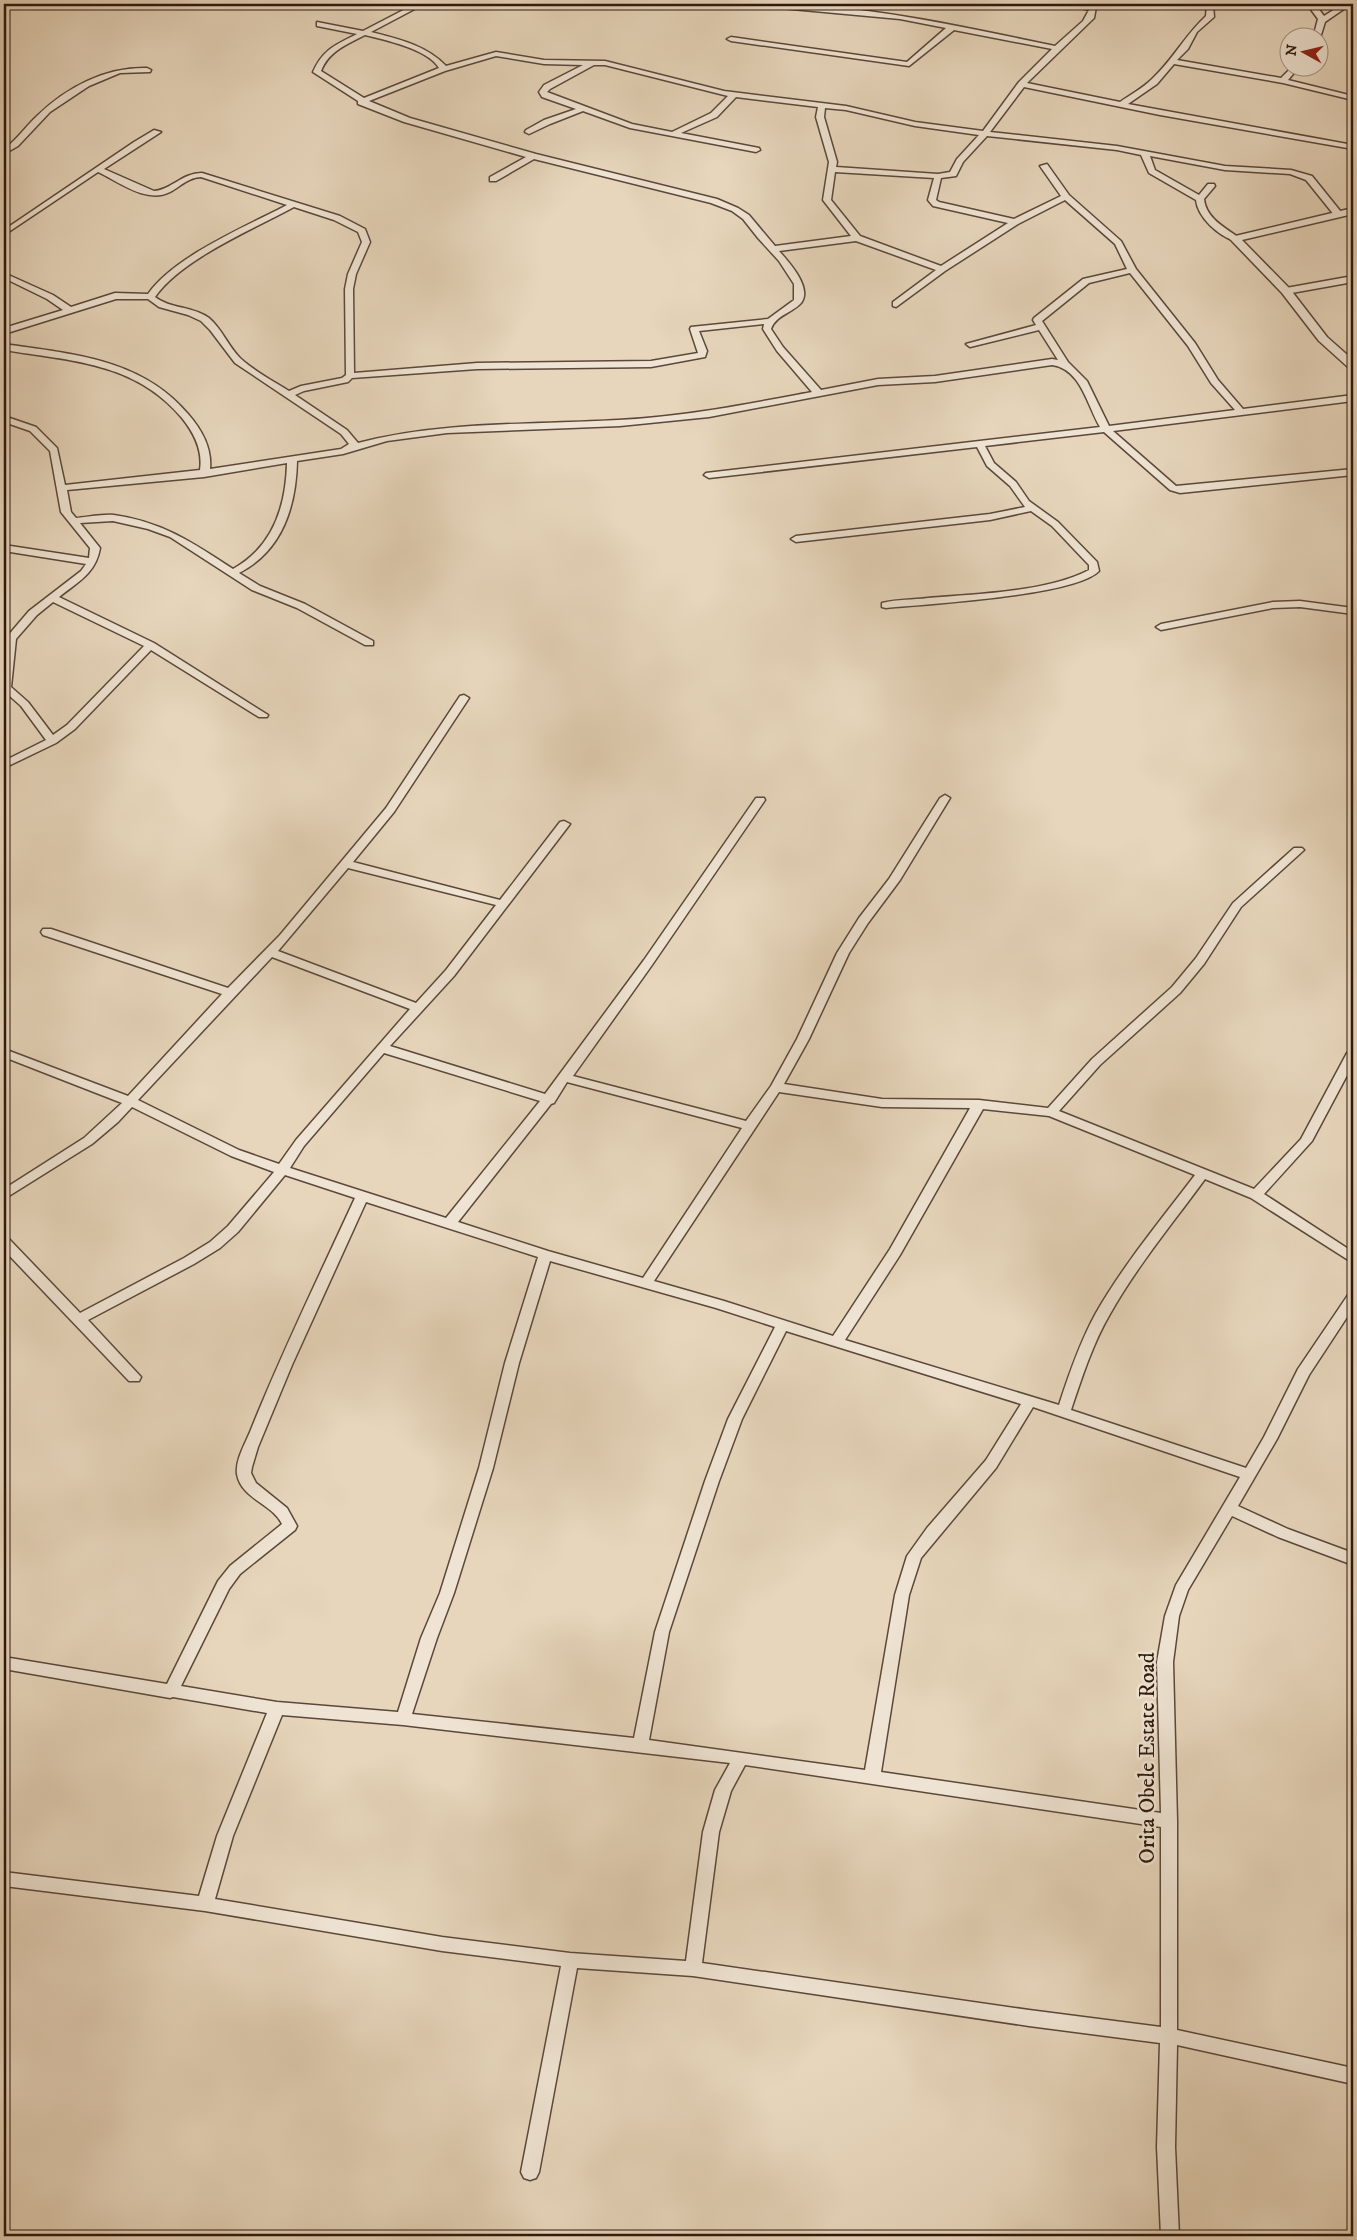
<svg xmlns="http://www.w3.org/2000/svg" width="1357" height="2240" font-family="'IM FELL DW Pica',serif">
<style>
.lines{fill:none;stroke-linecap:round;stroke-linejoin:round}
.minor-casing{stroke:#5c483a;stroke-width:3}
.tertiary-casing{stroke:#5c483a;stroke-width:3}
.minor{fill:#efe4d3;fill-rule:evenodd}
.tertiary{fill:#efe4d3;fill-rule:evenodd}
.labels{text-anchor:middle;stroke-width:5;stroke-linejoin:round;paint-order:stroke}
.near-street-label{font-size:22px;fill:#2e180e;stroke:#efe4d3}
</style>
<rect width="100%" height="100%" fill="#e7d6bc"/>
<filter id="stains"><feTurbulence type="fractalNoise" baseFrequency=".004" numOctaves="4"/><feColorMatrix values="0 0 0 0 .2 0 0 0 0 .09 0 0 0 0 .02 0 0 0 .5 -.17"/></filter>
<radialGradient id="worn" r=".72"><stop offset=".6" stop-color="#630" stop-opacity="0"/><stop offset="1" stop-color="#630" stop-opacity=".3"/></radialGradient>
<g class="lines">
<defs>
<path id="minor" d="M415,4H424L371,32C398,39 426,45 446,66L496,52L544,60L605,61L724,91L846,106L915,122L983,131L1019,82L1052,49L954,30L909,66L731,41L727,39L731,37L907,62L946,28L900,19L758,6L754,4C776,3 798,5 819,6C899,12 977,30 1055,46L1083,21L1089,10L1064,4H1077L1096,7L1094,18L1027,83L1120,102C1130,95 1143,88 1152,79C1173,60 1185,35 1206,16L1207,4H1213L1214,17L1197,32L1188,49L1177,60L1281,78L1291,68H1298L1288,80L1353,96V100L1283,83L1174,64L1157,84L1128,104L1353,145V149L1160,115L1024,87L990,132L1117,146L1225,166L1291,170L1312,176L1341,212V216H1335L1306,180L1290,174L1225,170L1150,156L1155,170L1199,195L1208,184H1214L1215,186L1204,199C1206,218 1224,227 1238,237L1239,239L1235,241C1219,236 1198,218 1196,200L1149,173L1141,155L1117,150L987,136L963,162L956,176L941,178L936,200L939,202L1014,219L1061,196L1040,166L1047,164L1069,195L1121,241L1136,269L1195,343L1218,380L1243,409L1353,395V401L1113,431L1176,486L1353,469V475L1180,493L1170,490L1104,432L985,446L994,463L1016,482L1029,501L1058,522L1097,562L1099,571C1075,596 926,604 886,608L882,607V603C897,599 913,600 928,598C976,594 1047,592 1089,570V565L1052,526L1031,511L990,520L796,542L791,539L796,536L990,514L1025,507L1010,486L987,466L977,447L709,478L704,475L706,473L1100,427C1087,405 1081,369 1052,365L935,382L878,385L709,417L620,426L447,433L387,441L343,454L297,461C296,507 282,551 239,573L260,586L305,604L373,641V645H365L297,608L252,590L170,537L148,529L113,521L80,523L100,548C96,573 78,582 59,597L154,643L268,715L267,717H259L151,650L75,729L56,743L4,768V761L46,740L21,706L4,691L6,638L29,611L81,571L86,564L4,551V545L89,558L90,548L61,512L50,451L30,431L4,422V416L36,427L57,448L65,485L200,470C203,450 194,433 182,418C135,362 71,361 4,350V344C71,354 141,358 188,414C202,430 212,448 210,469L341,449L349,444L341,434L235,363L210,330L201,321L188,315L159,307L148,299H116L4,334V328L63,310L47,299L4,278V273L53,295L71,307L115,293L148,294C175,256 245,227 287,205L201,177C189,177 181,186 170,192C147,204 119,182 98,172L4,235V230L134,142L154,130L161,132L104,169L154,191C171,190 182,173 202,173L340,216L365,229L370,242L356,274L353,289L354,373L477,363L651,361L698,353L690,329L691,327L768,319L794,300V284L779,261L758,238L743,219L732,211L711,203L534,159L496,181H490V177L526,157L404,122L358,104V101L313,72C323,49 336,45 357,34L317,26V22L363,31ZM365,35C385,40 428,49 439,68L364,98L321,71C329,51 346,45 365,35ZM496,56L544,64L583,65L544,85L539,92L542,97L576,109L544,120L526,130L525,132L529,134L550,124L583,111L630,128L756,152L760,150L759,148L681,133L717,117L736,97L818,107L816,117L829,162L823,200L851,236L775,246L749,215L738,208L717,199L536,154L410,118L369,101L445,71ZM594,65H605L728,96L711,113L672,132L632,124L547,92L550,89ZM825,108L846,110L915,126L979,135L957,159L950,172L938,174L836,167L837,162L824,117ZM835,172L934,178L928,200L933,206L1008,223L941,266L860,236L831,200ZM1065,200L1115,244L1127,269L1083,279L1034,318L1033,320L1036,325L966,344L970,347L1039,330L1058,360L1052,359L935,376L878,379L821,390L783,347L771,329C776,315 792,313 801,303C813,288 788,261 779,251L856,241L936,270L893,302V306L896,307L945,271L1018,224ZM294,207L334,220L358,232L362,242L348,274L345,289L346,375L342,378L301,386L289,391C273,381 254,371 240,358C228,346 222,329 209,318C193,306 170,309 155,297C181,259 254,229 294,207ZM1130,273L1188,346L1211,383L1235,410L1109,426L1087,381L1068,362L1042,321L1089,283ZM764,324L763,329L777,351L812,392C748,404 683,417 618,420C531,425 442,421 358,443L347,430L295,395L304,391L348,382L352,378L477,369L651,367L705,357L707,351L699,331ZM287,463C286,506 273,547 233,569C193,543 163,522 114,515C102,514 88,517 76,518L71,512L67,490L204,477ZM53,602L144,646L67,725L53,735L28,702L11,687L16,639L37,615Z
M703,4H714L710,6Z
M1307,4H1315L1324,16L1343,4H1351L1325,22L1320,38H1313L1318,19Z
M147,68L151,70L150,72L120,73L89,86L50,112L18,146L4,154V149C17,140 25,127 37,116C67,87 105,67 147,68Z
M1353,276V282L1286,294L1282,291L1286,288Z
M1300,601L1353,608V614L1300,607L1273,608L1161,630L1156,627L1161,624L1273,602Z
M464,695L469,698L394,812L353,862L500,900L560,822L564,821L570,824L454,976L390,1046L545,1094L644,960L756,798H764L765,800L652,965L573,1076L746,1121L771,1086L797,1039L837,953L859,918L889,879L940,798L945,795L950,798L900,880L868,923L849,953L809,1039L784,1084L882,1099L979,1100L1048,1108L1092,1059L1172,987L1196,958L1233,903L1294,848H1302L1304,850L1241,907L1204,964L1180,993L1100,1065L1059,1111L1254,1189L1301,1139L1347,1053L1353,1049V1064L1312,1141L1264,1194L1353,1252V1263L1251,1198L1205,1179C1173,1223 1137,1266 1110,1314C1093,1343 1082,1377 1071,1410L1246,1468L1264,1437L1298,1369L1348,1295L1353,1293V1308L1309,1375L1277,1439L1238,1506L1288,1529L1353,1553V1565L1278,1537L1232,1516L1188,1590L1179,1616L1173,1662L1177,1821V2030L1353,2068V2084L1177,2045L1175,2147L1179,2236H1161L1157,2147L1160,2043L1029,2026L693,1976L577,1968L539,2172L536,2178L530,2180L524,2178L521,2172L561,1966L442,1951L205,1911L4,1886V1872L199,1896L217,1836L267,1713L173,1697L170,1698L4,1669V1657L167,1684L218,1581L230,1566L282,1524C273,1504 241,1499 237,1474C235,1459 247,1441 252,1427C283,1350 320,1274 355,1198L285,1175L238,1232L220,1248L194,1264L88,1320L141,1377L139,1381H129L4,1250V1237L9,1239L80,1313L184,1258L210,1242L228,1226L274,1172L231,1156L132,1107L118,1122L92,1144L4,1199V1189L84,1138L122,1103L4,1057V1049L128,1096L222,994L43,935L41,932L43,929H51L228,988L280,935L386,808L460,696ZM348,868L496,905L446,970L416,1003L278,951ZM272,957L410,1009L296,1140L279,1164L239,1150L138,1100ZM384,1053L540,1101L446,1218L290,1168L304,1146ZM567,1082L742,1128L643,1278L548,1251L458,1222L551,1104L554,1103ZM779,1092L882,1107L970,1108L890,1249L833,1336L724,1301L654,1281ZM983,1109L1049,1116L1195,1175C1161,1220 1124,1264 1096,1313C1080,1342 1069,1374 1059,1405L845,1340L900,1255ZM366,1202L538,1257L505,1363L479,1468L440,1593L421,1638L398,1712L277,1702L181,1686L229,1589L240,1574L295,1530L297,1526L287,1508L256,1483L251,1473L252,1467L258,1447L292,1365ZM550,1261L716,1308L775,1327L728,1419L705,1481L655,1632L634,1738L412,1714L437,1638L454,1593L493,1468L519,1363ZM786,1331L1021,1404L986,1460L927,1528L907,1556L895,1595L865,1770L649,1740L669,1632L719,1481L742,1419ZM1033,1407L1240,1477L1176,1585L1165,1616L1157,1662L1161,1813L881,1772L909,1595L921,1558L996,1468ZM282,1715L403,1725L730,1763L715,1790L703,1832L686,1961L570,1953L442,1937L215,1899L233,1836ZM745,1765L1161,1827V2027L1029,2010L702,1963L719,1832L731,1791Z"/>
<path id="tertiary" d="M1353,208V214L1242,240L1290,289L1327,337L1353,360V369L1349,368L1319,341L1282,293L1230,239L1231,237Z"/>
</defs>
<use href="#minor" class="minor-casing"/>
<use href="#tertiary" class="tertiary-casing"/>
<use href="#minor" class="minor"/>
<use href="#tertiary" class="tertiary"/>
</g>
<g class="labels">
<g class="near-street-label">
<text transform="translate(1146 1758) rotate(-90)" y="8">Orita Obele Estate Road</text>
</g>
</g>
<rect width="1357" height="2240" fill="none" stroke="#e7d6bc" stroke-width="20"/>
<rect x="5" y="5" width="1347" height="2230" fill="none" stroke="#2e180e" stroke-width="2.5"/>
<rect x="10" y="10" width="1337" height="2220" fill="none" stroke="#2e180e"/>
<g transform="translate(1304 52) rotate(278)"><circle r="24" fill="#efe4d3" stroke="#a29284"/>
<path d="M0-4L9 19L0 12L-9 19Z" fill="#8f2418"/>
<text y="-8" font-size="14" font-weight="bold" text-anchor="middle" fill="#2e180e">N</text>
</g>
<rect width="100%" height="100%" filter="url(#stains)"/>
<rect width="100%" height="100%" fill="url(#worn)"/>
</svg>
